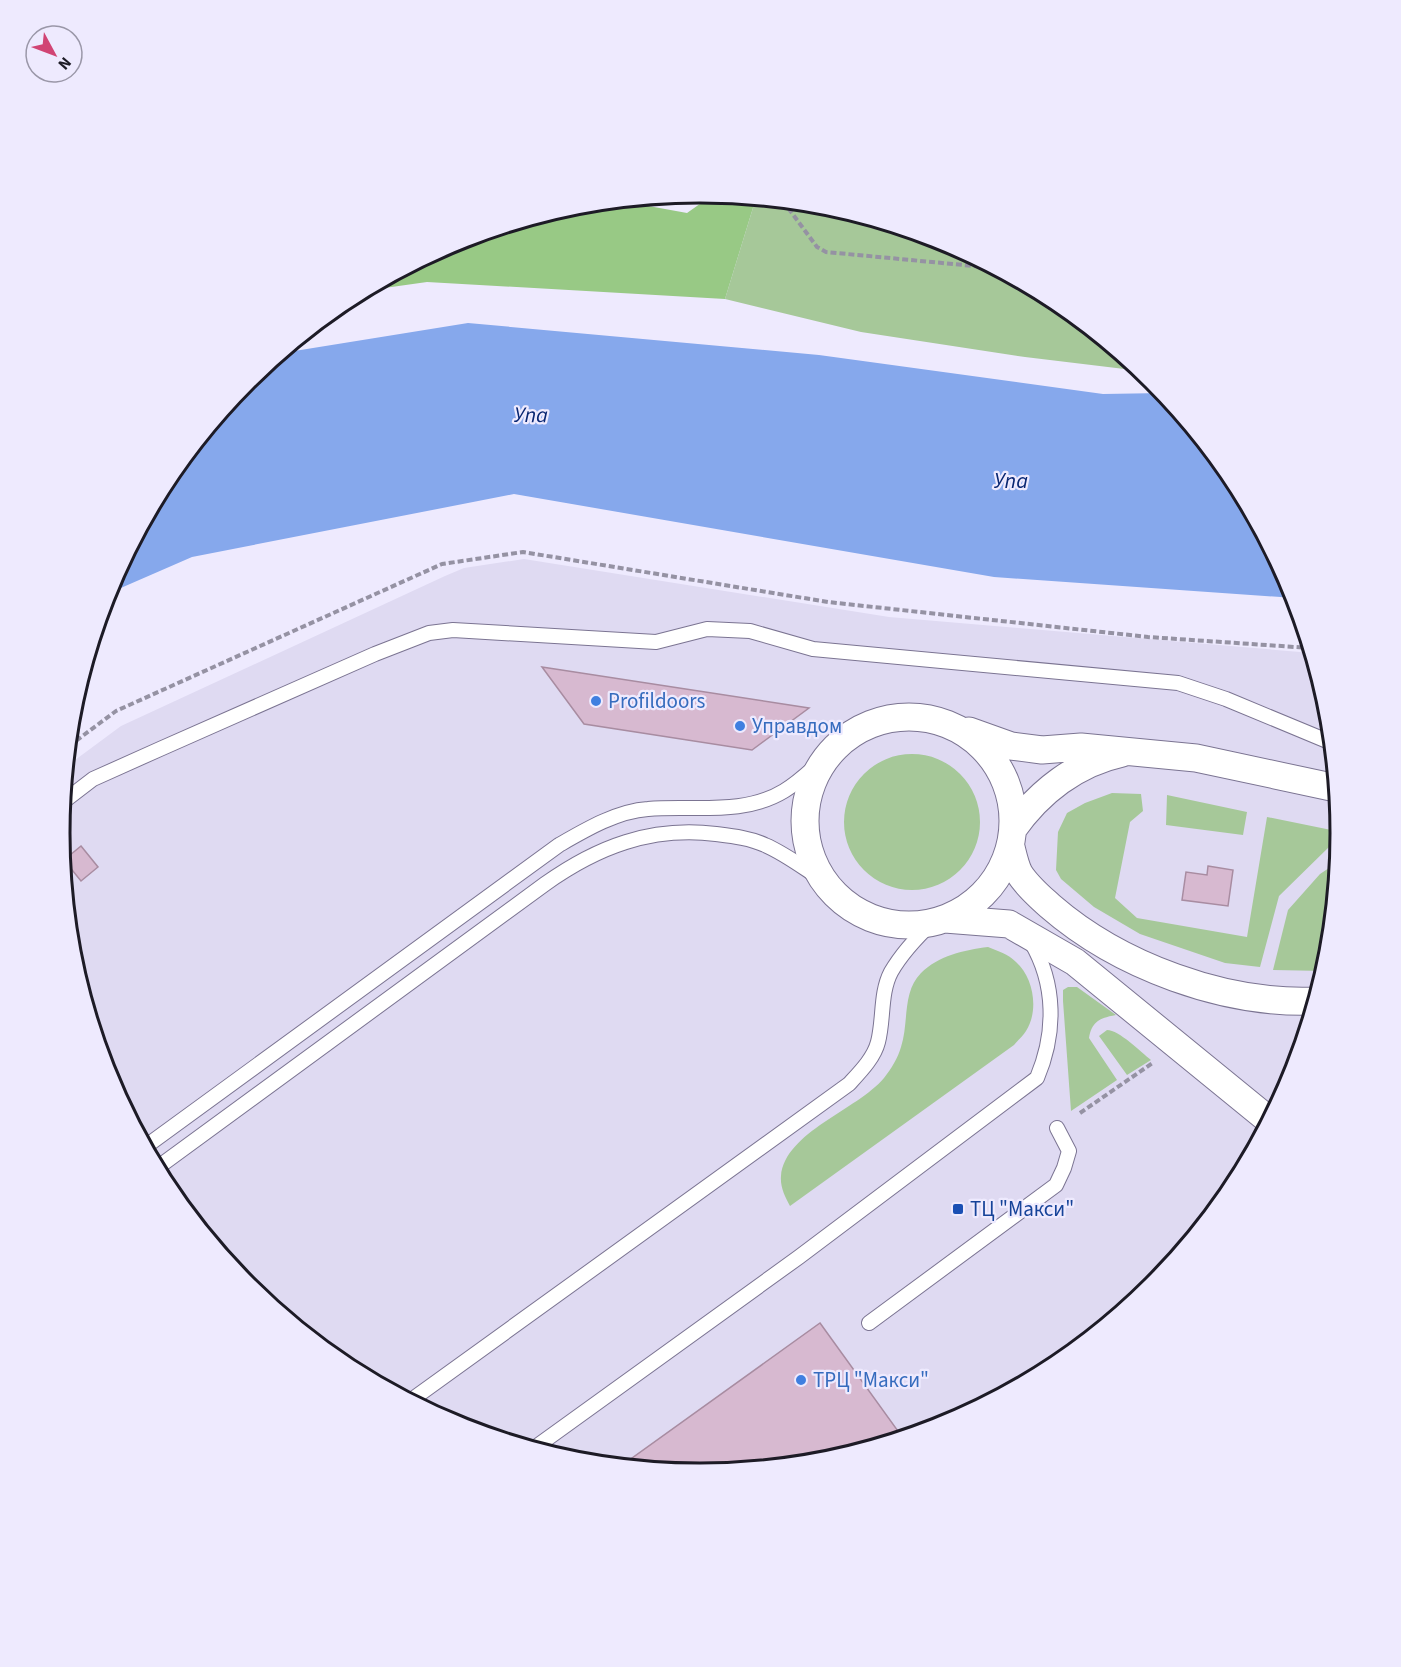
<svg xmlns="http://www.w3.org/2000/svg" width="1401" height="1667" font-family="'Source Sans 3',sans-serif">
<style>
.built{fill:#dfdaf2}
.green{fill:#a6c899}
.forest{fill:#98c985}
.water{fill:#86a8ec}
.building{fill:#d7b9d0;stroke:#a88ca1;stroke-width:1.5}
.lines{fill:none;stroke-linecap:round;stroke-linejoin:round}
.lane-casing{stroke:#7b7492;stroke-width:16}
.street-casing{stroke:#7b7492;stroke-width:29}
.path{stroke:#9592a3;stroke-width:4;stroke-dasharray:6 3;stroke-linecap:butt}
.lane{stroke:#fff;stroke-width:14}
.street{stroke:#fff;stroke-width:27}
.shop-dot{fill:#3f7fe0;stroke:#eeeafe;stroke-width:2}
.transit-dot{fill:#1a4fb4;stroke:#eeeafe;stroke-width:2}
.labels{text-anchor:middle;stroke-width:4.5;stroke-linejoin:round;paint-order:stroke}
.shop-label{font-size:21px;fill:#366cbe;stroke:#eeeafe;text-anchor:start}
.transit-label{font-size:21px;fill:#164399;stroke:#eeeafe;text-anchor:start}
.water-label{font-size:22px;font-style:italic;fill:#082672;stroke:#eeeafe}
.rim{fill:none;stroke:#1d1b26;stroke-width:3}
</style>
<rect width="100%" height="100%" fill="#eeeafe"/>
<path class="built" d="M524,559L889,617L1312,653L1329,709L1341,834L1329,959L1292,1079L1233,1190L1153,1287L1056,1366L945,1425L825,1462L700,1474L575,1462L455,1425L344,1366L247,1286L168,1189L109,1078L72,958L60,833L67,766L121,726L445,576L464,568Z"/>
<path class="green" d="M756,198L826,205L946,242L1057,301L1141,371L1025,357L861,332L725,299Z
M844 822a68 68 0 1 1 136 0a68 68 0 1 1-136 0Z
M1112,793L1141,794L1143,811L1130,822L1115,898L1137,918L1247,937L1267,817L1341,832L1340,842L1329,847L1279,896L1260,967L1225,963L1140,934L1094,907L1061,879L1056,870L1058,832L1067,813L1085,803Z
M1167,795L1247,812L1243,835L1166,825Z
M1338,862L1329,959L1325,971L1273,970L1288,910L1320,874Z
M988,947C998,951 1008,954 1016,962C1034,978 1039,1011 1026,1031C1023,1036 1018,1040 1014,1045L790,1206C785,1197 780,1187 781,1176C785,1132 857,1110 884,1078C891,1069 898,1058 901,1047C909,1023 902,992 921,973C938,956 964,950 988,947Z
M1068,987H1077L1116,1015C1100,1018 1092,1021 1089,1038L1117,1080L1071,1111L1063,1001V990Z
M1107,1030C1119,1030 1141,1052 1151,1060L1127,1075L1099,1036Z"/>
<path class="forest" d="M714,194L756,198L725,299L427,282L363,291L456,242L576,205L621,201L687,213Z"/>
<path class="water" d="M468,323L819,355L1103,394L1164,393L1233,478L1292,589L1295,598L994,577L514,494L192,557L107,594L168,477L248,380L282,353Z"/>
<path class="building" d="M542,667L809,708L752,750L584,724Z
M81,846L98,867L81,881L64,860Z
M1208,866L1233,870L1228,906L1182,900L1186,872L1207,875Z
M820,1323L903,1438L825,1462L700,1474L621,1466Z
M820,1323L903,1438L825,1462L700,1474L621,1466Z"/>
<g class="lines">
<defs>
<path id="lane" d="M63,802L93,779L160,749L375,654L429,633L453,630L656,642L707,629L750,631L813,649L1178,683L1226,699L1332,743
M145,1147L559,845C585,830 617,811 648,809C693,805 743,816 784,791C801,781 815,766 830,753
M157,1168L545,884C597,847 651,826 716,834C732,836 750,838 765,845C786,854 805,869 824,881
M869,1323L1056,1185L1064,1168L1069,1151L1057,1128
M410,1401L849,1084C860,1072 874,1058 878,1042C884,1019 880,993 891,972C902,953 917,937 933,922
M533,1449L799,1257L1037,1078C1056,1033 1056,984 1031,942"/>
<path id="street" d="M805 821a104 104 0 1 1 208 0a104 104 0 1 1-208 0Z
M969,731L1011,746L1042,750L1081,747L1196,758L1336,788
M1013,829C1039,792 1076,763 1122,753
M1011,847C1013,855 1015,865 1019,873C1027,886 1039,896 1050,906C1119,966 1225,1005 1316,1001
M945,919L1009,924L1075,962L1270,1121"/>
</defs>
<use href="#lane" class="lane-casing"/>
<use href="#street" class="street-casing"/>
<path class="path" d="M783,201L817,247L826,252L995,268
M69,746L116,711L442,564L523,552L828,602L1148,637L1310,648
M1080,1113L1154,1062"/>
<use href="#lane" class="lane"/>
<use href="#street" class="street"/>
</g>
<g class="shop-dot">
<circle cx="596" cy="701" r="6"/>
<circle cx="740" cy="726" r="6"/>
<circle cx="801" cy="1380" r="6"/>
</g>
<rect class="transit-dot" x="952" y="1203" width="12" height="12" rx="3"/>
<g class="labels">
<g class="shop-label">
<text x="608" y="708">Profildoors</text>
<text x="752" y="733">Управдом</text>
<text x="813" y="1387">ТРЦ "Макси"</text>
</g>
<g class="transit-label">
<text x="970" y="1216">ТЦ "Макси"</text>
</g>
<g class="water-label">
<text transform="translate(531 414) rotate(1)" y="8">Упа</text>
<text x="1011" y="488">Упа</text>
</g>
</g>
<path d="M0 0H1401V1667H0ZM70 833a630 630 0 1 1 1260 0a630 630 0 1 1-1260 0Z" fill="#eeeafe" fill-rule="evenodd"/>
<path class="rim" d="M70 833a630 630 0 1 1 1260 0a630 630 0 1 1-1260 0Z"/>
<g transform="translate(54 54) rotate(131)"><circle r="28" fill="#eeeafe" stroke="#9a97a8" stroke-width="1.5"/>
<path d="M0-4.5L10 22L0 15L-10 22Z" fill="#d14474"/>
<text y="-9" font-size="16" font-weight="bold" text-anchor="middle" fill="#1d1b26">N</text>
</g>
</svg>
